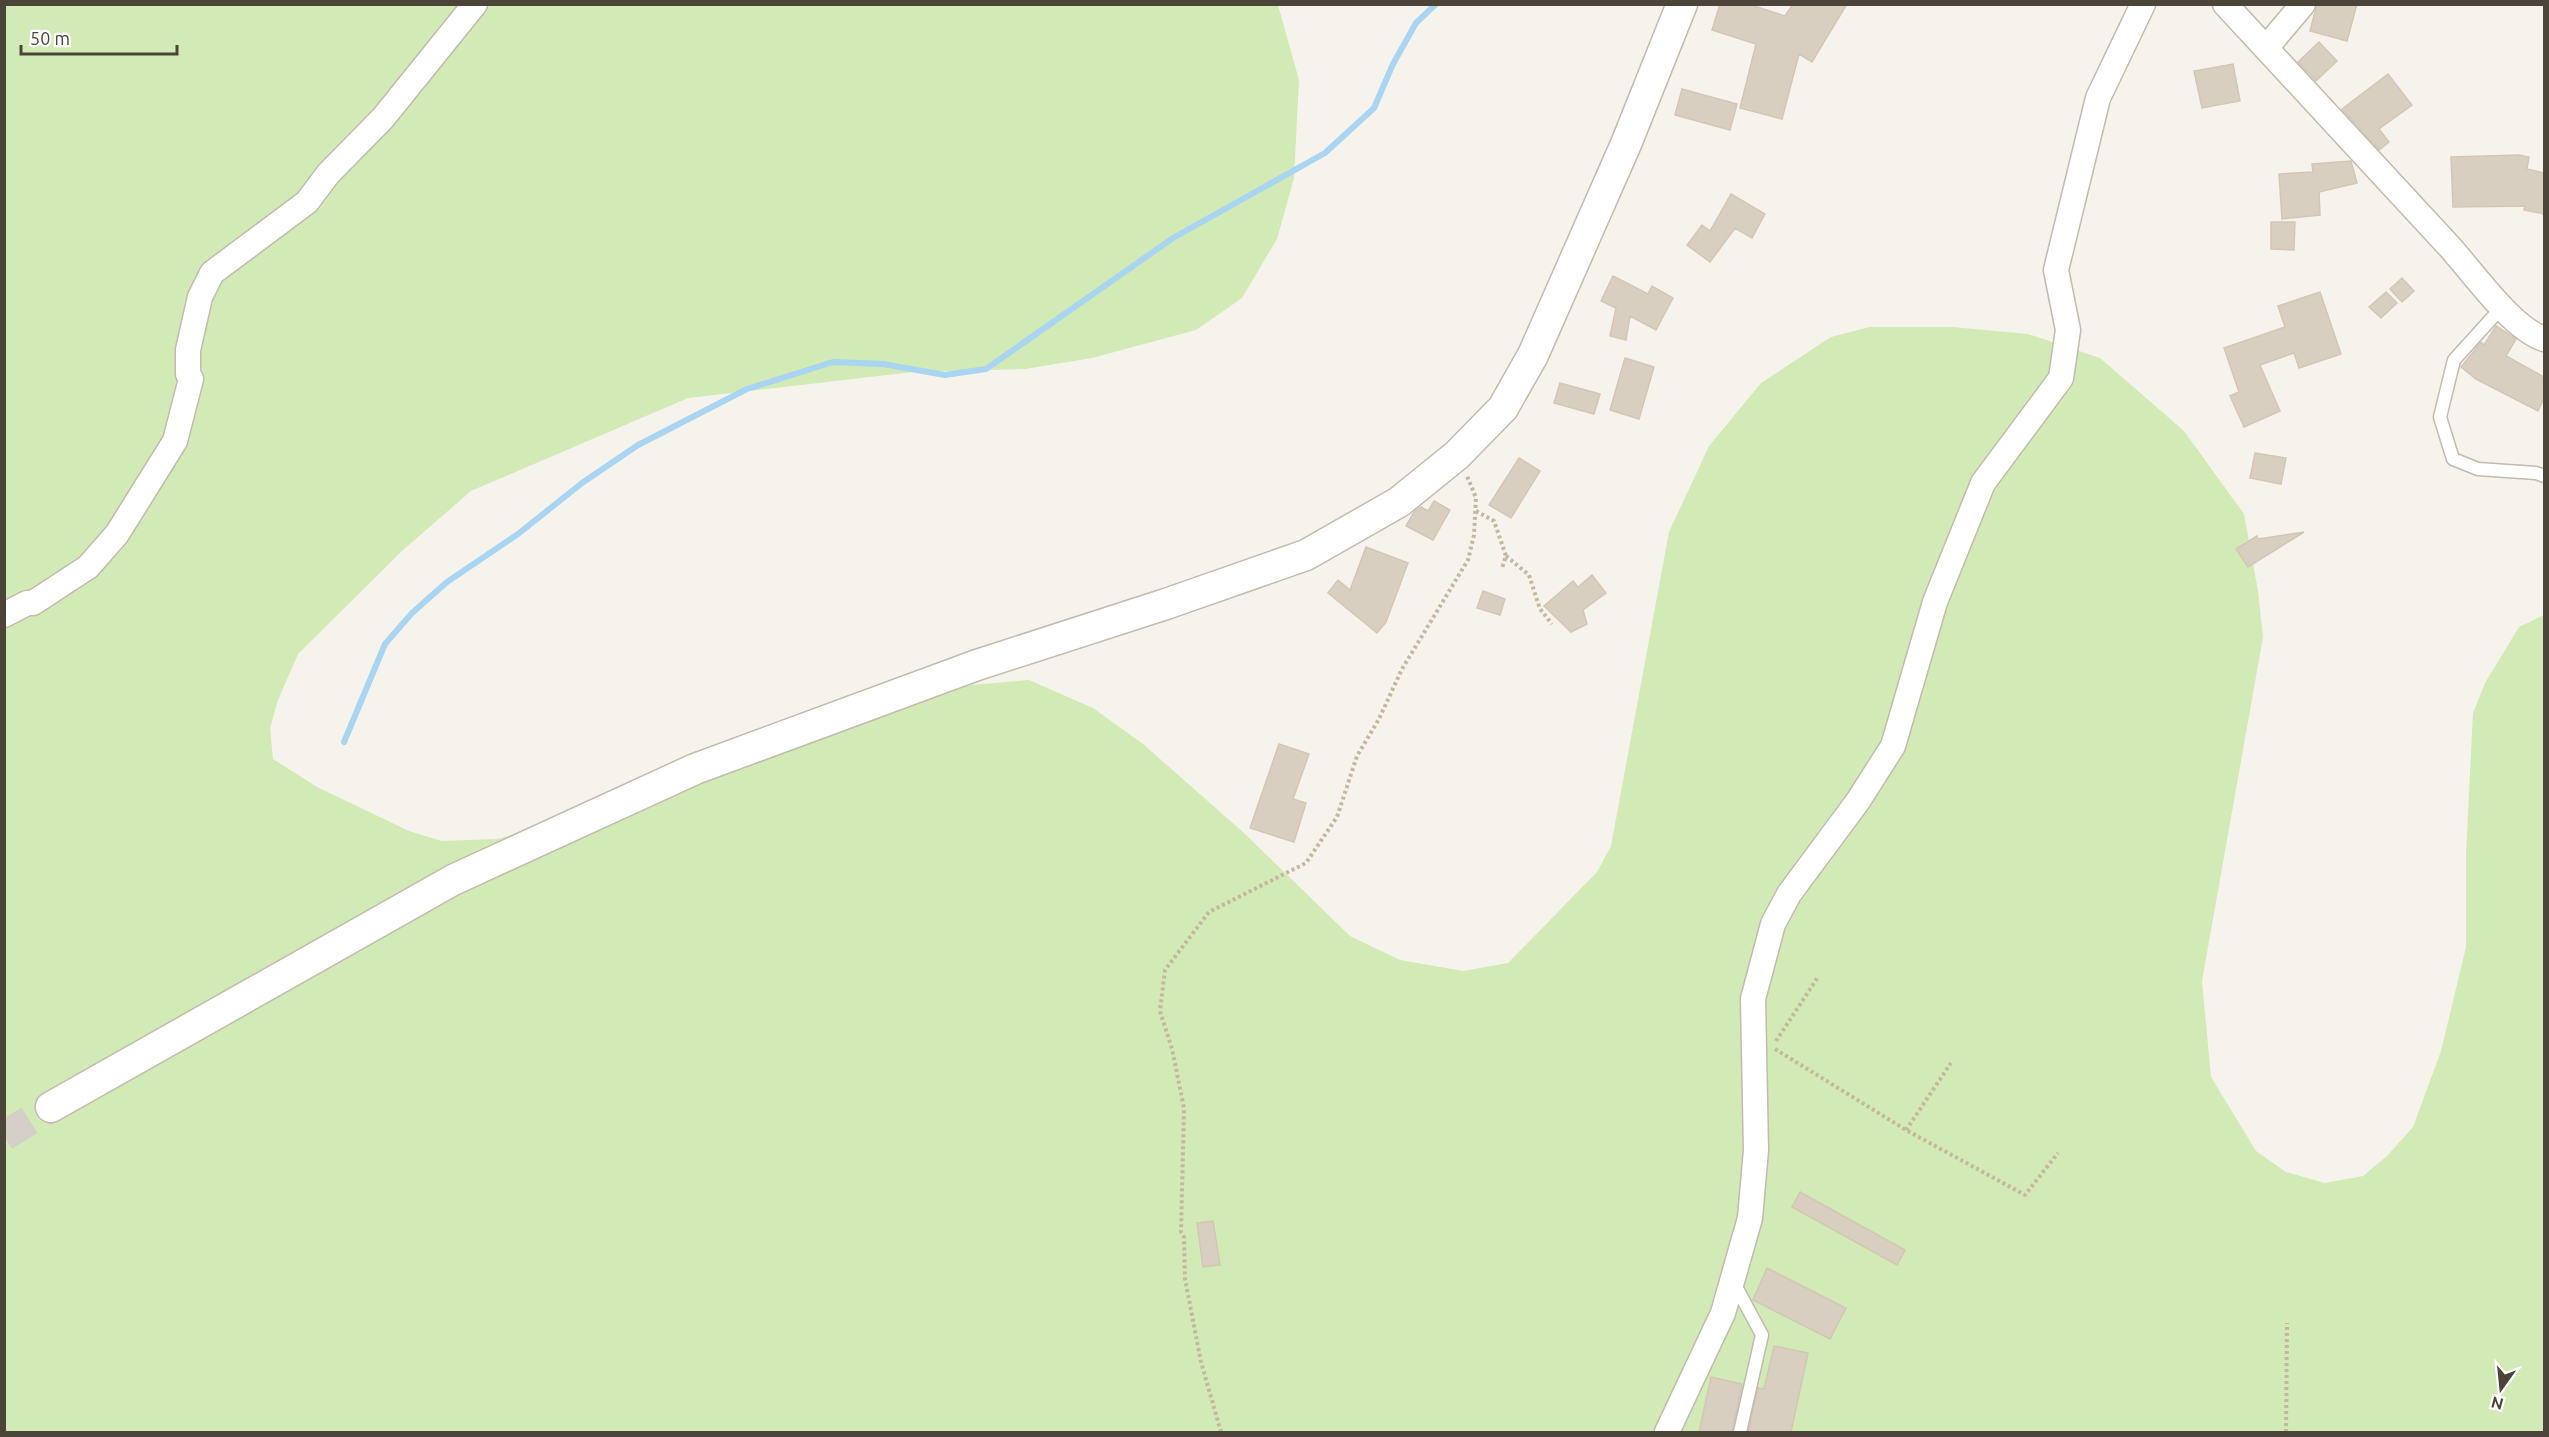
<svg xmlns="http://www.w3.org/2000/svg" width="2549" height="1437" font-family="Ubuntu,sans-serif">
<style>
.green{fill:#d2eab5}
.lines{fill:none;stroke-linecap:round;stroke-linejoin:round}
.stream{stroke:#a9d4f2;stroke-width:6}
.building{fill:#d8cfc1;stroke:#d3c7b4;stroke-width:1.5}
.tertiary-tunnel{stroke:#d4d0c8;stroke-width:30;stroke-dasharray:30 15;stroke-linecap:butt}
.service-casing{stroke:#c2bbae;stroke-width:15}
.minor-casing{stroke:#c2bbae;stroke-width:27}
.tertiary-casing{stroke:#c2bbae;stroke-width:33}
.path{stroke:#c4b79f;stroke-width:4;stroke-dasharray:3 3;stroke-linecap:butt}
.service{stroke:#fff;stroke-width:12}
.minor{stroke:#fff;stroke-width:24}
.tertiary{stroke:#fff;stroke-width:30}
</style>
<rect width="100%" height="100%" fill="#f6f3ec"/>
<path class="green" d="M5,5H1278L1299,80L1294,178L1277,239L1242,298L1196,330L1092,358L1025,369L913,372L688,398L471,491L403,550L298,654L278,700L270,728L273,759L317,787L409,831L442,841L497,839L684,788L971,685L1029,680L1093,708L1143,744L1244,833L1350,936L1400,960L1463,971L1508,963L1597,872L1611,846L1669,532L1709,446L1761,383L1831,337L1870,327H1952L2028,334L2100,358L2184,431L2244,514L2258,591L2263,637L2202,981L2211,1077L2256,1151L2286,1172L2325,1183L2363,1176L2387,1156L2413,1127L2441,1051L2466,947V853L2473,713L2485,683L2519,627L2544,615V1432H5Z"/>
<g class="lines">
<path class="stream" d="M344,742L385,644L412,613L447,582L518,534L582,483L638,445L747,389L833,362L883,364L945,375L986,369L1173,238L1325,153L1374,108L1393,64L1416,23L1436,4"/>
</g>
<path class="building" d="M1720,4H1748L1785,16L1793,4H1847L1812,62L1799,54L1782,119L1740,108L1756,44L1712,30Z
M2317,4H2357L2347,41L2310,31Z
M2319,42L2337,61L2316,81L2298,62Z
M2233,64L2240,101L2202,108L2194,71Z
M2388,74L2412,105L2379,129L2389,142L2379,150L2342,109Z
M1682,89L1737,104L1730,130L1675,115Z
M2519,155L2529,157L2527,169L2544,173V214L2524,210L2525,206L2453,207L2451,157Z
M2351,161L2357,183L2319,192L2320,215L2282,219L2279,174L2313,172L2312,164Z
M1731,194L1765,214L1752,238L1735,228L1710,262L1687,245L1702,225L1710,231Z
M2271,222H2295L2294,250L2271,249Z
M1613,276L1648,294L1652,286L1673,298L1656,330L1630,316L1626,340L1610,336L1616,308L1601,301Z
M2402,278L2414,291L2402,302L2390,289Z
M2320,292L2341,354L2299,368L2294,353L2260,365L2280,411L2244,427L2230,396L2239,392L2224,348L2285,327L2278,306Z
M2386,292L2397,303L2381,318L2369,307Z
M2496,326L2516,339L2506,356L2544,377V398L2538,411L2476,379L2461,367L2481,342L2484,345Z
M1625,358L1654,367L1639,419L1610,410Z
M1560,383L1600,394L1594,414L1554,403Z
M2255,453L2286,458L2281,484L2250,478Z
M1519,458L1540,471L1511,518L1489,505Z
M1434,501L1450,510L1433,540L1406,526L1414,512L1421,507L1428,511Z
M2304,532L2248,567L2236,549L2257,536L2258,539Z
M1366,547L1408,563L1386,622L1377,633L1328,593L1338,580L1350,590Z
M1592,575L1606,593L1583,610L1587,624L1571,632L1544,606L1573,581L1578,587Z
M1483,591L1505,599L1500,615L1477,608Z
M1279,744L1309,754L1293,799L1306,803L1294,842L1250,828Z
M1800,1192L1905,1250L1897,1265L1792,1207Z
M1213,1221L1220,1265L1203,1267L1197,1223Z
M1767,1268L1846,1308L1830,1339L1753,1300Z
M1774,1346L1808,1353L1791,1432H1748L1758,1388L1764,1389Z
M1711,1377L1742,1384L1732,1432H1699Z"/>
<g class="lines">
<path class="tertiary-tunnel" d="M4,1136L51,1107"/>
<defs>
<path id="service" d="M2502,307L2454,360L2440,417L2453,459L2478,469L2536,473L2544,476
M1733,1281L1762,1335L1740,1432"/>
<path id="minor" d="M2225,4C2300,84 2373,165 2448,245C2472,271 2511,328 2544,339
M2266,48L2303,4
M4,615L27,603H33L88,567L117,534L175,441L191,379L188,374V350L200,297L212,273L307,202L328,174L383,118L475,4
M1667,1432L1723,1313L1750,1218L1756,1150L1753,999L1773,924L1789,894L1858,801L1893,746L1935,602L1983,483L2061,378L2068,330L2056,270L2098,98L2143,4"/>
<path id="tertiary" d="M51,1107L453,880L695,769L977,665L1166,604L1306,555L1399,502L1457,455L1503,408L1533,355L1626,144L1682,4"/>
</defs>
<use href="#service" class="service-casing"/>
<use href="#minor" class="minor-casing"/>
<use href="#tertiary" class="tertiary-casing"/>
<path class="path" d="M1476,511L1494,521L1506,556L1502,568
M1506,556L1529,575L1540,609L1552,624
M1776,1041L1818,977
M1775,1049L1906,1130L2025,1195L2058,1153
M1906,1130L1951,1063
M1221,1432L1201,1362L1185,1279L1184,1237L1181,1232L1184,1108L1172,1049L1160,1011L1165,970L1209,912L1306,863L1337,817L1357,756L1379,719L1402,669L1468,560L1474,535L1476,498L1467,476
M2286,1432L2287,1323"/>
<use href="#service" class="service"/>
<use href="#minor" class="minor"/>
<use href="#tertiary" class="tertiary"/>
</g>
<rect width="2549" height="1437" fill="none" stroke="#4b4439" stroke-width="12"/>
<g transform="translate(2501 1389) rotate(195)" stroke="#ffffff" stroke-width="4.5" paint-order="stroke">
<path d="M0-4.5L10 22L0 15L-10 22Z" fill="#4b4439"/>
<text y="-9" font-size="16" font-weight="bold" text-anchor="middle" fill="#4b4439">N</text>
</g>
<path d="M21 45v9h156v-9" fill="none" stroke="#4b4439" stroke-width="3"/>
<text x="30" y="45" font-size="18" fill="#4b4439" stroke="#ffffff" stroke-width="4.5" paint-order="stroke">50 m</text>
</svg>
